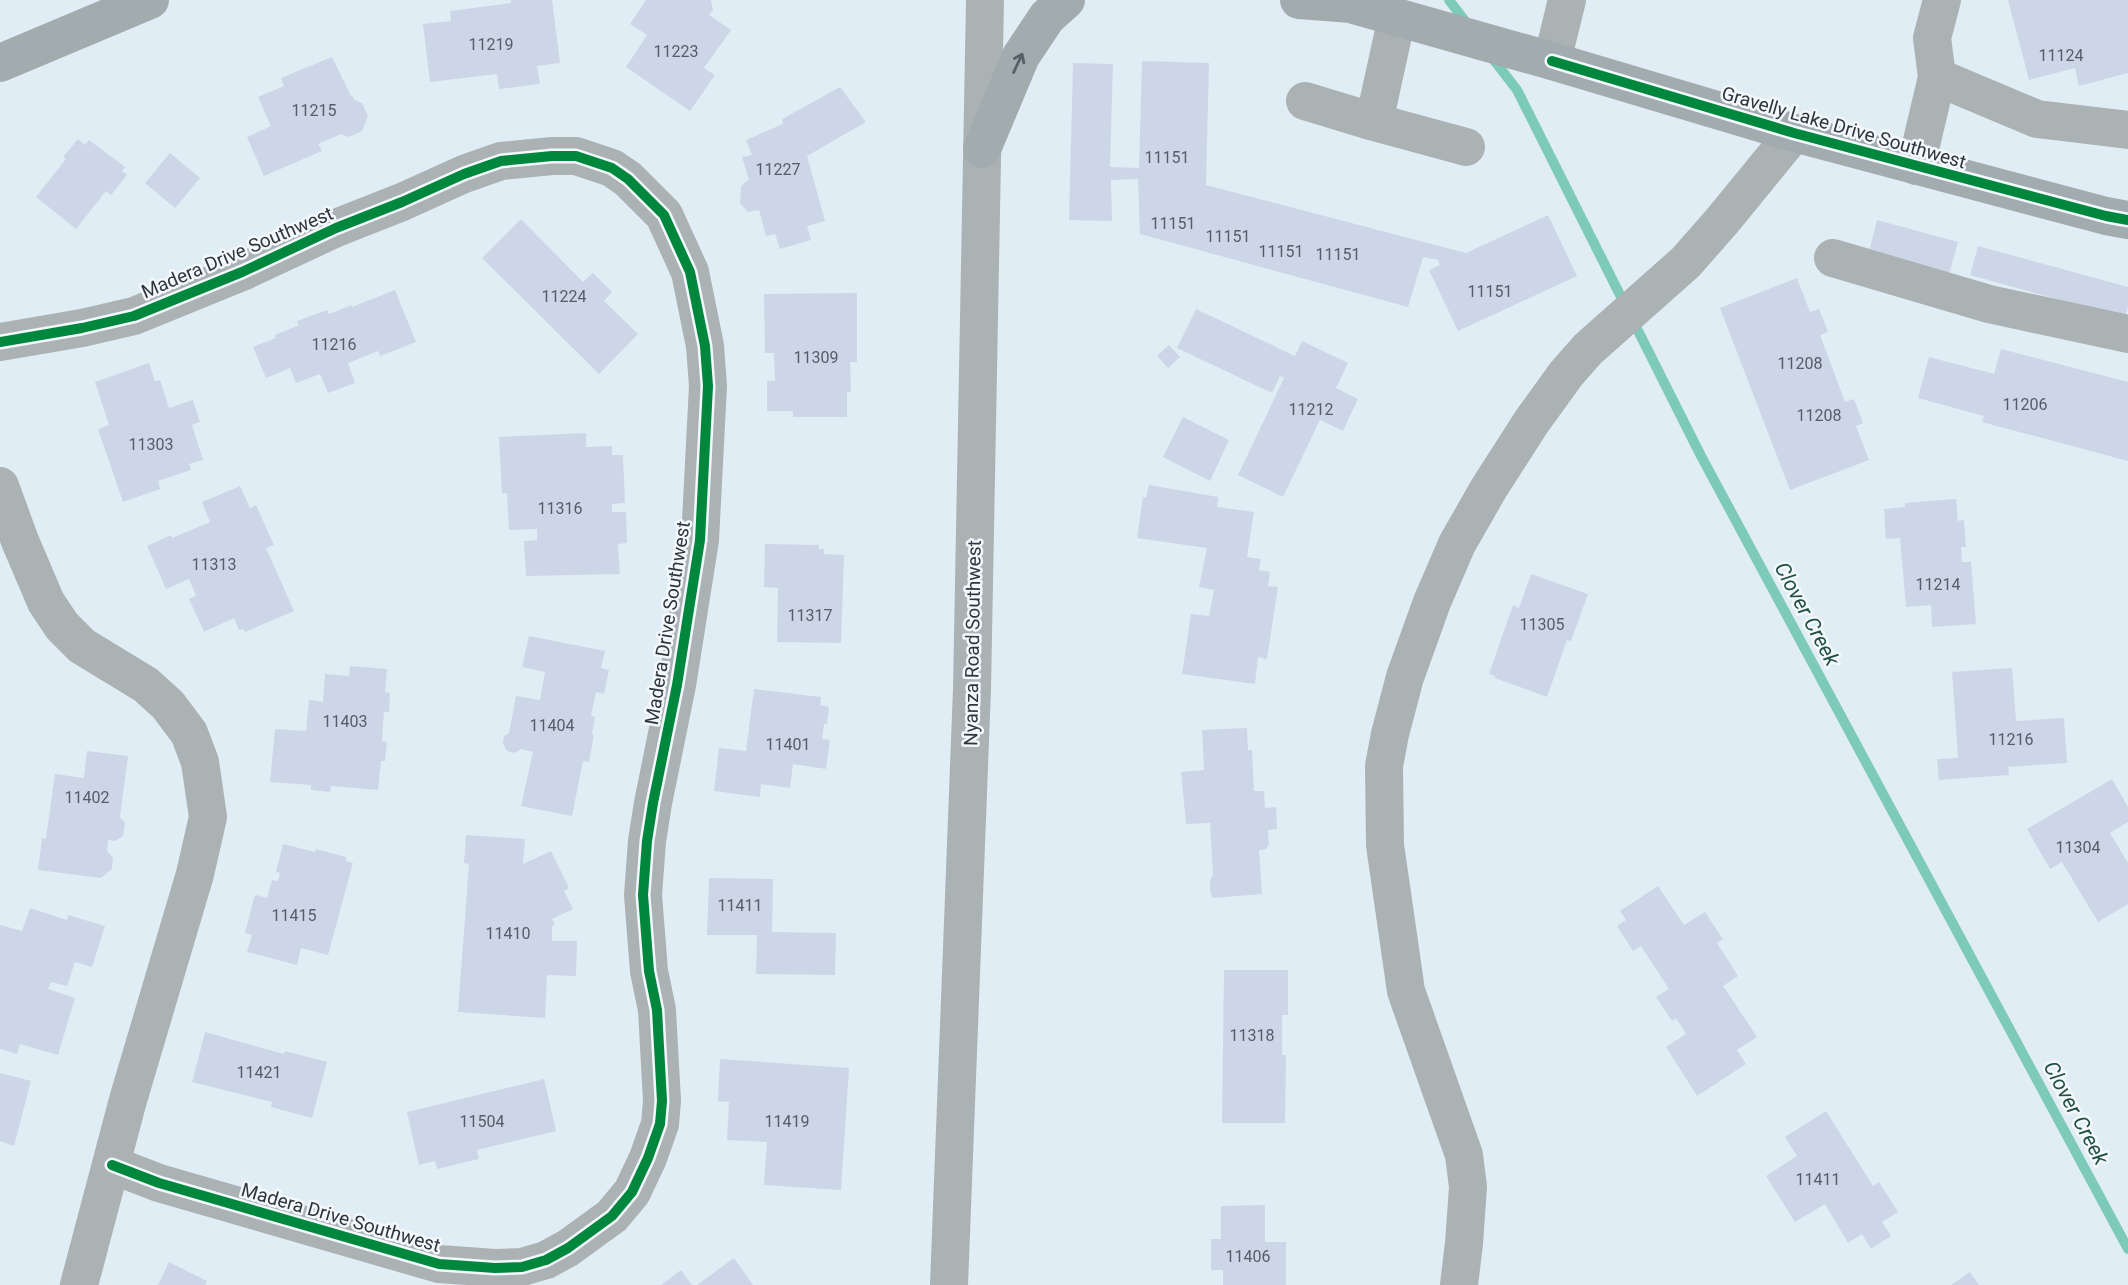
<svg xmlns="http://www.w3.org/2000/svg" width="2128" height="1285" font-family="Roboto,sans-serif">
<style>
.lines{fill:none;stroke-linecap:round;stroke-linejoin:round}
.stream{stroke:#7ccab7;stroke-width:10}
.building{fill:#cdd6e7}
.minor{stroke:#abb2b4;stroke-width:38}
.major{stroke:#a2abae;stroke-width:38}
.cycleway-casing{stroke:#f3f8fc;stroke-width:15}
.cycleway{stroke:#00873e;stroke-width:10}
.oneway{stroke:#555f65}
.labels{text-anchor:middle;stroke-width:5;stroke-linejoin:round;paint-order:stroke}
.number-label{font-size:16px;fill:#545e68}
.street-label{font-size:19px;fill:#2c363d;stroke:#f3f8fc}
.water-label{font-size:21px;font-style:italic;fill:#224f42;stroke:#f3f8fc}
</style>
<rect width="100%" height="100%" fill="#e1edf4"/>
<g class="lines">
<path class="stream" d="M1449,0L1468,25
M1490,55L1517,90L1701,456L2128,1249"/>
</g>
<path class="building" d="M511,0H552L560,63L537,66L540,84L499,89L497,74L430,82L423,24L451,21L450,11L511,3Z
M646,0H711L713,10L709,15L731,30L704,68L715,75L690,111L626,67L647,35L630,24Z
M2008,0H2128V73L2079,86L2075,68L2029,80Z
M332,57L351,96L352,95L354,100L362,103L368,116L362,131L349,137L341,134L318,144L322,151L264,176L247,137L271,126L258,97L284,86L281,78Z
M1142,61L1209,63L1206,185L1466,253L1548,215L1577,276L1458,331L1429,270L1440,265L1438,260L1423,257L1408,307L1140,234L1138,179L1111,180L1112,221L1069,220L1073,63L1113,64L1110,167L1139,168Z
M840,87L866,122L807,156L825,221L807,226L811,240L780,249L775,234L766,236L759,210L748,212L740,203L741,187L744,183L749,180L742,157L752,155L746,140L783,124L782,119Z
M78,139L85,145L89,140L125,167L122,171L127,175L111,195L106,191L76,229L36,197L66,159L63,157Z
M170,153L200,178L175,208L145,183Z
M521,219L583,282L593,273L612,292L604,301L638,334L599,374L482,258Z
M1877,220L1958,242L1947,282L1867,260Z
M1978,246L2128,287V306L2125,318L1970,275Z
M1797,278L1810,312L1819,309L1828,332L1820,335L1845,402L1854,399L1863,423L1856,426L1869,460L1790,490L1720,308Z
M395,290L416,342L380,356L378,351L348,363L355,383L328,393L320,374L296,383L290,368L266,378L253,347L276,338L275,335L299,325L297,321L327,310L329,314L352,305V307Z
M857,293V362H850L851,392H847V417H793V411H767V381H775L774,353H765L764,294Z
M1196,309L1295,356L1302,341L1348,363L1336,388L1358,399L1343,431L1320,420L1283,497L1238,475L1284,378L1280,376L1272,393L1177,348Z
M1169,345L1180,357L1168,368L1157,356Z
M2001,349L2128,382V461L1982,422L1984,416L1918,398L1929,357L1994,374Z
M149,363L155,381L160,380L169,408L193,400L200,422L192,425L203,460L189,464L191,470L158,481L160,489L123,502L98,429L109,425L95,382Z
M1183,417L1229,440L1210,481L1163,457Z
M586,433V447L612,446V455H623L625,503L612,504V512H626L627,543L618,544L620,574L526,576L524,541L537,540V529L509,530L507,493H502L499,437Z
M1149,485L1218,497L1217,507L1254,512L1247,557L1261,559L1259,570L1270,572L1268,586L1278,587L1267,659L1258,657L1255,684L1182,674L1191,614L1209,616L1214,590L1199,587L1207,548L1137,538L1143,497L1146,498Z
M240,486L250,508L256,505L274,545L266,548L294,611L245,632L244,629L239,630L234,618L204,632L189,599L196,596L189,579L166,589L147,546L171,535L172,538L210,522L202,502Z
M1956,499L1958,521L1964,520L1966,547H1961L1962,562H1971L1976,624L1932,627L1931,605L1906,607L1900,538L1886,539L1884,509L1905,507V503Z
M765,544L819,545V549H824V554L844,555L841,643L777,642L778,588L764,587Z
M1531,574L1588,594L1571,641L1567,640L1547,697L1495,678V676L1489,674L1513,605L1519,608Z
M529,636L605,651L601,668L609,670L604,694L596,692L591,716L595,717L592,734L594,735L589,762L583,761L572,816L521,806L533,752L521,749L515,753L507,751L503,744L504,736L509,733L516,696L540,700L545,672L522,667Z
M350,666L387,669L385,692L390,693L389,712H384L382,741L387,742L385,761H381L378,790L331,786L330,792L311,790V785L270,782L275,729L306,731L309,700L323,702L325,674L349,676Z
M2012,668L2016,721L2064,718L2067,763L2008,767L2009,775L1939,780L1937,759L1958,758L1952,672Z
M754,689L821,697L820,705L829,707L827,724H824L822,739L830,740L826,769L793,764L790,788L761,784L760,797L714,791L719,748L746,751Z
M1247,728L1248,750H1252L1254,791H1264L1265,808L1276,807L1277,829L1268,830L1269,846H1267V849L1259,850L1262,894L1213,898L1210,891V880L1213,875L1210,823L1186,824L1181,772L1204,770L1202,730Z
M87,751L128,756L120,817L125,823L123,836L115,841L108,840L107,851L113,858L112,869L101,878L38,870L42,838L46,839L55,774L84,778Z
M2112,779L2128,807V822L2110,833L2128,863V904L2098,922L2062,862L2050,869L2027,829Z
M466,835L525,839L523,864L551,851L569,888L564,891L573,909L552,919L555,924L552,926V941H577L576,976L547,975L545,1018L458,1012L469,864L464,863Z
M283,844L315,852L316,849L346,857V861L353,863L328,955L301,948L297,965L247,952L252,935L245,933L254,898L256,895L267,898L272,880L278,881L280,873L276,872Z
M709,878L773,879L772,932L836,933L835,975L756,974L757,935H707Z
M1658,886L1684,925L1705,912L1723,939L1717,943L1738,976L1723,986L1757,1037L1737,1050L1746,1064L1697,1096L1666,1047L1686,1034L1676,1018L1672,1021L1656,997L1669,989L1641,946L1633,951L1617,926L1626,920L1620,911Z
M30,908L67,920L68,915L105,926L92,967L75,962L67,986L51,982L48,989L75,998L58,1055L20,1044L17,1054L0,1049V925L22,931Z
M1224,970H1288V1015H1282V1055H1286L1285,1123H1222Z
M205,1032L284,1054L285,1051L327,1062L312,1118L271,1107L272,1102L192,1082Z
M720,1059L849,1068L841,1190L764,1185L767,1142L727,1140L729,1102L718,1101Z
M0,1073L31,1081L14,1146L0,1141Z
M544,1079L556,1131L477,1150L479,1159L437,1169L435,1161L419,1165L407,1112Z
M1826,1111L1873,1186L1879,1182L1898,1212L1882,1222L1891,1236L1871,1249L1862,1234L1848,1243L1825,1204L1795,1222L1766,1176L1797,1156L1785,1137Z
M1265,1205V1242H1286V1285H1223V1270H1211V1239H1221V1206Z
M734,1258L753,1285H697Z
M169,1262L207,1281L205,1285H158Z
M681,1270L692,1285H661Z
M1970,1272L1979,1285H1951Z"/>
<g class="lines">
<path class="minor" d="M1552,61L1567,0
M1937,77L2037,119L2128,130
M1305,101L1374,122L1397,17
M1374,122L1466,147
M1916,166L1937,77L1932,38L1942,0
M1833,258L1989,304L2128,334
M0,342L82,328L134,316L242,272L336,228L402,202L464,174L501,161L552,156H576L612,168L628,179L664,215L690,272L705,346L708,386L700,540L677,685L653,803L647,841L643,895L649,971L657,1010L662,1101L660,1124L648,1158L632,1192L612,1216L568,1248L546,1260L522,1267L495,1268L439,1264L159,1183L112,1165
M0,486L20,541L46,602L62,626L82,646L146,685L168,705L189,733L200,762L208,817L195,874L128,1100L79,1285
M949,1285L972,689L985,0
M1459,1285L1464,1243L1468,1187L1464,1155L1406,991L1385,845L1384,766L1390,734L1405,677L1432,602L1457,544L1489,488L1532,421L1566,374L1588,349L1686,262L1722,221L1794,133"/>
<path class="major" d="M1299,0L1352,4
M1336,0L1552,61L1794,133L2106,216L2128,220
M0,63L150,0
M982,149L1021,56L1047,17L1066,0"/>
<defs>
<path id="cycleway" d="M1552,61L1794,133L2106,216L2128,220
M0,342L82,328L134,316L242,272L336,228L402,202L464,174L501,161L552,156H576L612,168L628,179L664,215L690,272L705,346L708,386L700,540L677,685L653,803L647,841L643,895L649,971L657,1010L662,1101L660,1124L648,1158L632,1192L612,1216L568,1248L546,1260L522,1267L495,1268L439,1264L159,1183L112,1165"/>
</defs>
<use href="#cycleway" class="cycleway-casing"/>
<use href="#cycleway" class="cycleway"/>
</g>
<defs><path id="oneway-shaft" d="M-6 0H5M1.5-3L5.5 0L1.5 3" fill="none" stroke-width="1.6" stroke-linecap="round" stroke-linejoin="round" transform="scale(1.75)"/></defs>
<use class="oneway" href="#oneway-shaft" transform="translate(1018 63) rotate(-65)"/>
<g class="labels">
<g class="number-label">
<text x="491" y="50">11219</text>
<text x="676" y="57">11223</text>
<text x="2061" y="61">11124</text>
<text x="314" y="116">11215</text>
<text x="1167" y="163">11151</text>
<text x="778" y="175">11227</text>
<text x="1173" y="229">11151</text>
<text x="1228" y="242">11151</text>
<text x="1281" y="257">11151</text>
<text x="1338" y="260">11151</text>
<text x="1490" y="297">11151</text>
<text x="564" y="302">11224</text>
<text x="334" y="350">11216</text>
<text x="816" y="363">11309</text>
<text x="1800" y="369">11208</text>
<text x="2025" y="410">11206</text>
<text x="1311" y="415">11212</text>
<text x="1819" y="421">11208</text>
<text x="151" y="450">11303</text>
<text x="560" y="514">11316</text>
<text x="214" y="570">11313</text>
<text x="1938" y="590">11214</text>
<text x="810" y="621">11317</text>
<text x="1542" y="630">11305</text>
<text x="345" y="727">11403</text>
<text x="552" y="731">11404</text>
<text x="2011" y="745">11216</text>
<text x="788" y="750">11401</text>
<text x="87" y="803">11402</text>
<text x="2078" y="853">11304</text>
<text x="740" y="911">11411</text>
<text x="294" y="921">11415</text>
<text x="508" y="939">11410</text>
<text x="1252" y="1041">11318</text>
<text x="259" y="1078">11421</text>
<text x="482" y="1127">11504</text>
<text x="787" y="1127">11419</text>
<text x="1818" y="1185">11411</text>
<text x="1248" y="1262">11406</text>
</g>
<g class="street-label">
<text transform="translate(1844 127) rotate(16)" y="7">Gravelly Lake Drive Southwest</text>
<text transform="translate(237 252) rotate(-23)" y="7">Madera Drive Southwest</text>
<text transform="translate(667 623) rotate(-81)" y="7">Madera Drive Southwest</text>
<text transform="translate(972 643) rotate(-89)" y="7">Nyanza Road Southwest</text>
<text transform="translate(341 1217) rotate(16)" y="7">Madera Drive Southwest</text>
</g>
<g class="water-label">
<text transform="translate(1807 614) rotate(62)" y="7">Clover Creek</text>
<text transform="translate(2076 1113) rotate(62)" y="7">Clover Creek</text>
</g>
</g>
</svg>
